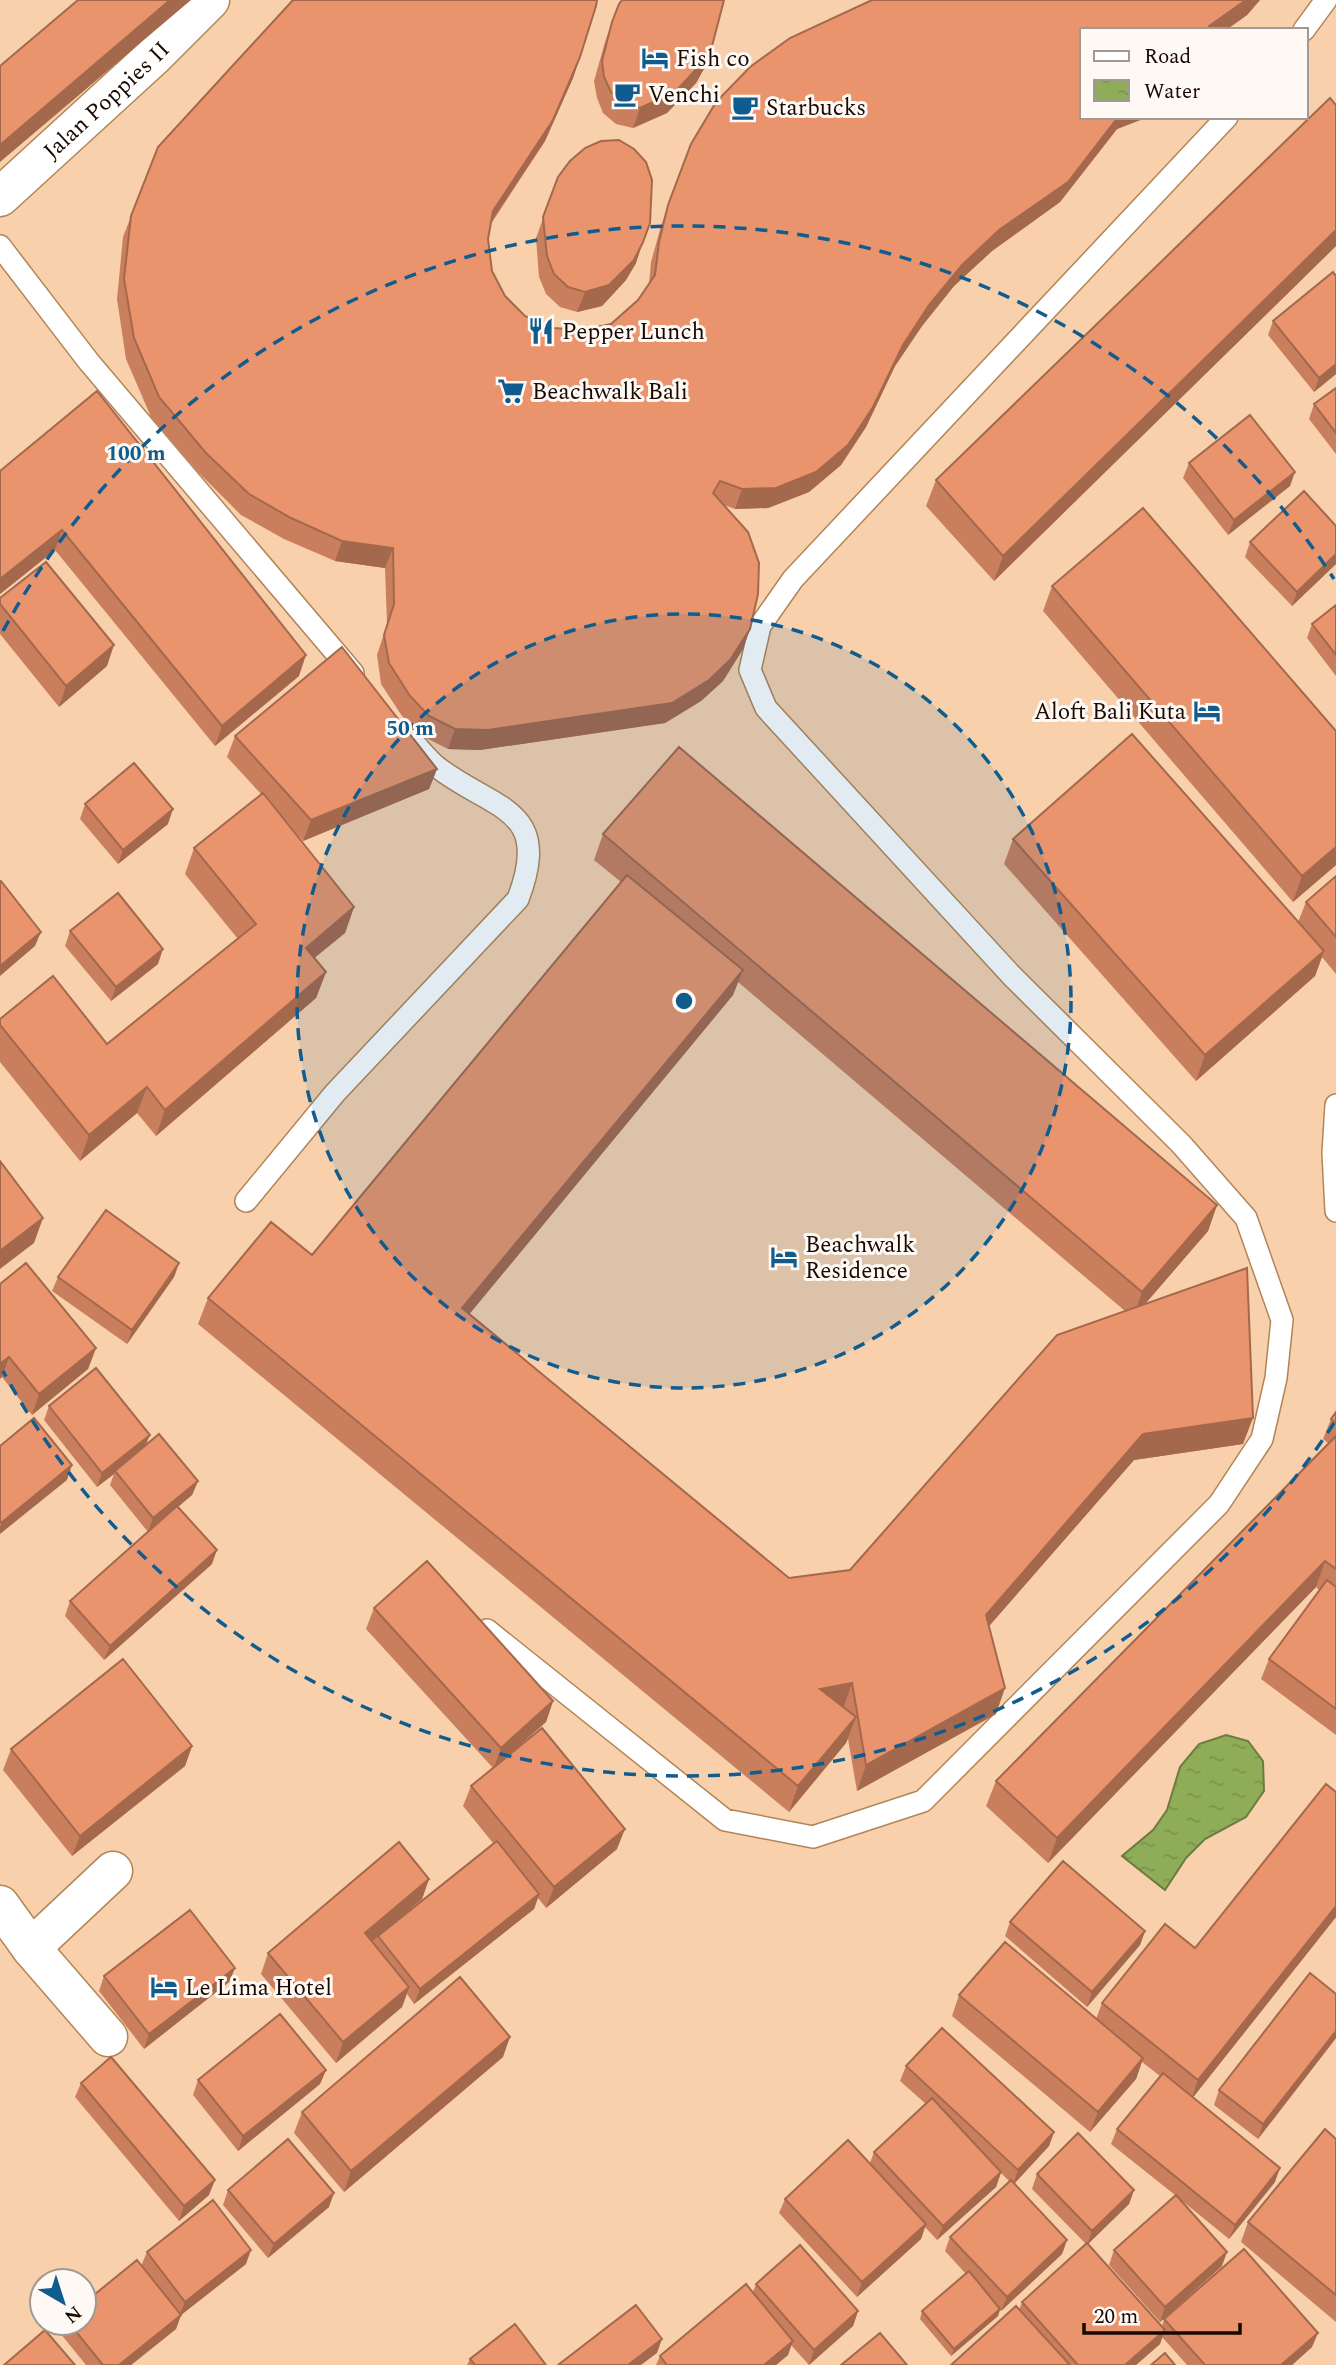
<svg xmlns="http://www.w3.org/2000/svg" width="1336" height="2365" font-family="Spectral,serif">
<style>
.water{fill:url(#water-ripples);stroke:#6b7c3e;stroke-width:2}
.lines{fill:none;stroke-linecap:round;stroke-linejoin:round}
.lane-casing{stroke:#b28558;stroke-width:24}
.street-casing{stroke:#b28558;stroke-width:41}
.lane{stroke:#fff;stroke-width:21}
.street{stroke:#fff;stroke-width:38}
.wall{fill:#c97f5e;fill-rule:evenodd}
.shaded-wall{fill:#a4684c}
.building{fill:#ea946d;stroke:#a4684c;stroke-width:2}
.ring{fill:none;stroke:#105c8f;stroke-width:3.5;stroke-dasharray:12 9}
.labels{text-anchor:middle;stroke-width:6;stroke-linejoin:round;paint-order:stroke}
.poi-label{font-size:23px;fill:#180800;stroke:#fef9f4;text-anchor:start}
.street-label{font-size:23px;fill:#180800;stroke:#fef9f4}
.centre{fill:#105c8f;stroke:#fef9f4;stroke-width:3.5}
.ring-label{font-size:21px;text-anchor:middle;font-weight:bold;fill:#105c8f;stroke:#fef9f4;stroke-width:6;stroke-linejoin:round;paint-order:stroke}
</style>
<defs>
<pattern id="water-ripples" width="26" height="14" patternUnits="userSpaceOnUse" patternTransform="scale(1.75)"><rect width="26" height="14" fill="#8fad58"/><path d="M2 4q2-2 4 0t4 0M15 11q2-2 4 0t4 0" fill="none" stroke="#7b934b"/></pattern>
</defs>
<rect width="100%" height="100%" fill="#f8d1ac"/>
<path class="water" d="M1226,1735L1248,1741L1263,1761L1264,1791L1246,1817L1205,1839L1186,1858L1165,1890L1122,1856L1153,1830L1167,1810L1180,1767L1199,1744Z"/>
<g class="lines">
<defs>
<path id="lane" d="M1304,30L1326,0
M0,246L89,362L353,673
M1336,1105L1333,1153L1336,1211
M246,1201L335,1093L518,899C553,807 494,811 437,767C428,760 419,748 411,740
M487,1630L725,1820L813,1837L923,1801L1219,1504L1262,1439L1276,1378L1282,1320L1246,1218L1181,1144L1011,975L766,708L750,670L760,626L793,579L1227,117"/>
<g id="street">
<path id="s1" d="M0,197L153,57L210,0"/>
<path d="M0,1905L31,1948L108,2037"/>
<path d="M31,1948L113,1871"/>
</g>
</defs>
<use href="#lane" class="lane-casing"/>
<use href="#street" class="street-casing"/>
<use href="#lane" class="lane"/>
<use href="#street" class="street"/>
</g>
<path class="wall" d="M293,0H597L596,6L580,57L573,78L545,141L491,224L488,239L492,271L505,296L525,316L553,328L582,330L611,324L638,300L649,284L651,262L661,226L691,144L716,102L750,67L790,38L872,0H1260L1247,15L1226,30H1082V117H1148L1117,129L1060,202L992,251L954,286L922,326L895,366L866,427L841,465L809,492L768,508L735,509L724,505L748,532L759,563L758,594L750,629L743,649L723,681L701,701L665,723L480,750L448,749L422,736L402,716L381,684L377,655L387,624L385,568L335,561L284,539L241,515L199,473L151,417L126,359L117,299L123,237L158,147Z
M612,22L712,46L705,67L696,83L667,113L633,128L616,124L603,113L597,98L594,81L605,42Z
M1336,105V246L994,581L926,506L936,480Z
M558,177L636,263L626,280L602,306L577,312L560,307L546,294L539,277L536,238Z
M1336,276V374L1314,392L1268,335L1273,321Z
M1336,388V454L1309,419L1314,404Z
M1189,463L1290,486L1228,535L1183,478Z
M0,471L299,676L215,746L55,550L0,594Z
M1336,526V564L1292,606L1245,557L1250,542Z
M1052,586L1336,731V865L1293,902L1043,611Z
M0,598L107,666L59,707L0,634Z
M1336,605V676L1307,638L1312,624Z
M235,736L437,769L429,789L303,841L283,819L354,907L345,933L314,958L326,972L316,998L156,1136L137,1113L80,1161L0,1062V1019L107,1044L238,939L185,874L194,848L261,794L227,757Z
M85,804L168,824L118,864L80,819Z
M603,834L1217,1205L1208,1231L1145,1304L1243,1444L1134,1460L989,1626L996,1714L857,1791L848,1739L846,1743L789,1812L198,1324L208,1298L312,1255L621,882L594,860ZM738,982L1125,1311L850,1570L789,1578L469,1314L733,995Z
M1013,839L1298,922L1306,902L1336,876V974L1322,957L1315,976L1196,1081L1004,864Z
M70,931L158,964L111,1001L65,946Z
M179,1263L174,1277L127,1344L52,1291L58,1277Z
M0,1284L96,1348L88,1369L32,1415L2,1377Z
M49,1406L146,1445L198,1481L192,1495L178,1507L212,1564L104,1660L65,1616L70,1601L148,1532L110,1485L114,1474L97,1487L44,1420Z
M1336,1412V1735L1261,1679L1269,1659L1319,1590L1316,1587L1048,1863L986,1806L996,1781L1328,1443L1323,1439L1331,1419Z
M374,1608L553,1701L546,1722L508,1755L617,1849L546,1908L538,1898L534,1909L414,2004L407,1994L402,2007L336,2063L261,1974L268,1953L429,1879L422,1899L393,1923L493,1843L463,1806L471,1786L493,1768L366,1629Z
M192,1746L185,1766L72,1856L3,1770L11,1749Z
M1336,1792V1917L1193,2097L1275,2182L1229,2239L1181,2200L1222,2266L1160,2322L1109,2265L1114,2250L1175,2195L1111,2144L1117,2129L1160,2076L1142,2062L1136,2079L1090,2132L952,2016L959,1995L1096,2019L1102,2003L1195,1948Z
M1010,1922L1145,1931L1140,1945L1087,2007L1005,1936Z
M235,1968L229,1982L144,2049L99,1991L104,1976Z
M1336,1994V2038L1258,2139L1214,2105L1219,2090Z
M503,2057L344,2192L294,2133L302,2112Z
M906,2066L1054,2132L1049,2146L1014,2184L1067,2240L1062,2254L1001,2311L1000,2310L998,2316L951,2356L920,2319L922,2311L966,2274L945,2251L950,2237L1009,2181L1001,2173L996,2187L937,2240L925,2227L921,2239L857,2297L779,2213L785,2199L870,2163L874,2152L926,2104L900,2081Z
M326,2070L320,2084L238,2151L193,2095L198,2080Z
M81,2083L209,2195L179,2221L75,2097Z
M1336,2139V2322L1241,2242L1248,2222Z
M1037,2174L1134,2190L1129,2204L1088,2244L1162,2326L1164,2319L1312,2347L1292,2365H1187L1162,2337L1160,2344L1136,2365H951L1019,2310L1022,2302L1086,2244L1032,2189Z
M228,2190L329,2207L268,2258L223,2205Z
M147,2252L246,2264L181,2315L176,2329L131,2365H86L60,2333L63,2323H84L141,2266Z
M756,2284L858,2311L853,2326L809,2365L791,2345L788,2355L776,2365H656L660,2356L753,2292Z
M470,2359L546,2365H467Z"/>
<path class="shaded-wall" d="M170,0H191L0,162V145Z
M1246,0H1260L1247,15L1226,30H1208L1209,26Z
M712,46L705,67L696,83L667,113L633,128L640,108Z
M580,57L573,78L545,141L485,231L493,211Z
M1118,117H1148L1117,129L1060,202L992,251L954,286L922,326L895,366L866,427L841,465L809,492L768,508L735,509L742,489L903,345L929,305L962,265Z
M1336,230V246L994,581L1003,556Z
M643,242L636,263L626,280L602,306L577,312L585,292Z
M1336,364V374L1314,392L1319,378Z
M1295,472L1290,486L1228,535L1234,520Z
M62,530L55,550L0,594V579Z
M342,541L393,548L385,568L335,561Z
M1336,554V564L1292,606L1297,592Z
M750,629L743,649L723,681L701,701L665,723L480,750L448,749L455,729Z
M114,645L107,666L59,707L66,686Z
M306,655L299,676L215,746L222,726Z
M437,769L429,789L303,841L311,820Z
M173,809L168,824L118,864L123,850Z
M1336,847V865L1293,902L1302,876Z
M354,907L345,933L296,973L306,948Z
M41,932L35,946L0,976V966Z
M163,949L158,964L111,1001L116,987Z
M1324,951L1315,976L1196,1081L1205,1055Z
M743,970L733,995L453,1334L462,1308Z
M326,972L316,998L156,1136L165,1110Z
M147,1087L137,1113L80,1161L89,1135Z
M1217,1205L1208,1231L1133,1318L1142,1292Z
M43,1218L34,1243L0,1269V1251Z
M179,1263L174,1277L127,1344L132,1330Z
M96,1348L88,1369L32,1415L39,1394Z
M9,1357L2,1377L0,1379V1364Z
M1253,1418L1243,1444L1134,1460L977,1640L986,1615L1143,1434Z
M150,1435L144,1449L115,1471L114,1474L97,1487L102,1473Z
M72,1465L67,1480L0,1534V1526L1,1523Z
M198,1481L192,1495L148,1532L153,1518Z
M217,1550L212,1564L104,1660L110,1646Z
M1325,1561L1316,1587L1048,1863L1057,1838Z
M852,1683L843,1709L820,1689Z
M1005,1688L996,1714L857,1791L866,1765Z
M553,1701L546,1722L494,1768L501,1748Z
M856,1717L846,1743L789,1812L798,1786Z
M192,1746L185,1766L72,1856L80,1836Z
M625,1829L617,1849L546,1908L554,1887Z
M429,1879L422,1899L357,1954L365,1933Z
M539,1894L534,1909L414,2004L420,1989Z
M1336,1906V1917L1191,2100L1198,2080Z
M1145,1931L1140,1945L1087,2007L1092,1992Z
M235,1968L229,1982L144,2049L149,2034Z
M409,1987L402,2007L336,2063L343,2042Z
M1336,2031V2038L1258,2139L1263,2124Z
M510,2037L503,2057L344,2192L351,2171Z
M1143,2058L1136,2079L1090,2132L1098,2112Z
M326,2070L320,2084L238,2151L243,2136Z
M1054,2132L1049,2146L1013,2185L1018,2170Z
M1280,2168L1275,2182L1229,2239L1235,2225Z
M1001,2172L996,2187L937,2240L943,2226Z
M215,2180L209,2195L179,2221L184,2206Z
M1134,2190L1129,2204L1087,2245L1092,2231Z
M334,2193L329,2207L268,2258L274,2244Z
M926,2224L921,2239L857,2297L862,2282Z
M1067,2240L1062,2254L1001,2311L1007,2297Z
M251,2250L246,2264L181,2315L176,2329L131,2365H119L179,2316L185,2302Z
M1227,2252L1222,2266L1160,2322L1165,2307Z
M1000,2309L998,2316L951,2356L954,2349Z
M858,2311L853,2326L809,2365L814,2350Z
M1165,2330L1160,2344L1136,2365H1125Z
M1318,2333L1312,2347L1292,2365H1281Z
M662,2339L657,2353L641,2365H628Z
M793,2341L788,2355L776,2365H764Z"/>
<path class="building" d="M78,0H170L0,145V66Z
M293,0H597L596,6L580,57L553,120L493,211L488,239L492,271L505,296L525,316L553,328L582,330L611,324L638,300L655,275L659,242L668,205L691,144L716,102L750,67L790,38L872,0H1246L1209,26L1208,30H1082V117H1118L1068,182L999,230L962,265L929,305L903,345L873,407L848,445L816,472L776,488L742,489L720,481L713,493L748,532L759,563L758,594L750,629L730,660L709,680L672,703L488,730L455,729L429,716L410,696L389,663L384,635L394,604L393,548L342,541L291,518L249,494L206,453L159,397L134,338L124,279L131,216L158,147Z
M622,0H724L712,46L703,62L675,92L640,108L624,104L611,92L604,77L602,61L612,22L619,4Z
M1330,98L1336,105V230L1003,556L936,480Z
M619,140L634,149L646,162L652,180L650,223L643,242L634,260L609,285L585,292L568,287L554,274L547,256L543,217L558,177L570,161L585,148L601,141Z
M1333,272L1336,276V364L1319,378L1273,321Z
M1336,388V433L1314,404Z
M97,391L306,655L222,726L62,530L0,579V471Z
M1250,415L1295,472L1234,520L1189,463Z
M1304,491L1336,526V554L1297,592L1250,542Z
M1143,508L1336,731V847L1302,876L1052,586Z
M46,562L114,645L66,686L0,604V598Z
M1336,605V655L1312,624Z
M342,647L437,769L311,820L235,736Z
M1132,734L1324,951L1205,1055L1013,839Z
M679,747L1217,1205L1142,1292L603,834Z
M134,763L173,809L123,850L85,804Z
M263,793L354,907L306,948L326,972L165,1110L147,1087L89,1135L0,1025V1019L53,976L107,1044L256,924L194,848Z
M627,875L743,970L462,1308L789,1578L850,1570L1057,1335L1247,1268L1253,1418L1143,1434L986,1615L1005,1688L866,1765L852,1683L820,1689L856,1717L798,1786L208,1298L271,1222L312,1255Z
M1336,876V937L1306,902Z
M1,881L41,932L0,966V882Z
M118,893L163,949L116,987L70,931Z
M0,1161L43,1218L0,1251Z
M106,1210L179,1263L132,1330L58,1277Z
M26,1263L96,1348L39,1394L9,1357L0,1364V1284Z
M96,1368L150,1435L102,1473L49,1406Z
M1336,1412V1423L1331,1419Z
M34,1418L72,1465L1,1523L0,1521V1446Z
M159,1434L198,1481L153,1518L115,1471Z
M1336,1436V1569L1325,1561L1057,1838L996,1781Z
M177,1506L217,1550L110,1646L70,1601Z
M427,1561L553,1701L501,1748L374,1608Z
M1327,1580L1336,1587V1709L1269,1659Z
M123,1659L192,1746L80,1836L11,1749Z
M542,1728L625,1829L554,1887L471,1786Z
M1326,1784L1336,1792V1906L1198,2080L1102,2003L1165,1924L1195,1948Z
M497,1841L539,1894L420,1989L378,1936Z
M399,1842L429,1879L365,1933L409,1987L343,2042L268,1953Z
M1063,1861L1145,1931L1092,1992L1010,1922Z
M190,1910L235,1968L149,2034L104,1976Z
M1005,1942L1143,2058L1098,2112L959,1995Z
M1310,1973L1336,1994V2031L1263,2124L1219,2090Z
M460,1977L510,2037L351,2171L302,2112Z
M280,2014L326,2070L243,2136L198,2080Z
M942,2028L1054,2132L1018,2170L906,2066Z
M111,2057L215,2180L184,2206L81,2083Z
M1163,2073L1280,2168L1235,2225L1117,2129Z
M932,2098L1001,2172L943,2226L874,2152Z
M1325,2129L1336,2139V2295L1248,2222Z
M1078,2133L1134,2190L1092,2231L1037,2174Z
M288,2139L334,2193L274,2244L228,2190Z
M848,2140L926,2224L862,2282L785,2199Z
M1011,2180L1067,2240L1007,2297L950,2237Z
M1176,2195L1227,2252L1165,2307L1114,2250Z
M213,2200L251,2250L185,2302L147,2252Z
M1087,2243L1165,2330L1125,2365H1078L1022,2302Z
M800,2245L858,2311L814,2350L756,2284Z
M1244,2249L1318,2333L1281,2365H1205L1164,2319Z
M137,2260L181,2315L119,2365H103L69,2323H84V2303Z
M969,2271L1000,2309L954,2349L922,2311Z
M746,2284L793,2341L764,2365H667L660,2356Z
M636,2305L662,2339L628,2365H558Z
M1016,2306L1070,2365H951Z
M515,2324L546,2365H475L470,2359Z
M45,2330L75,2365H4Z
M880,2333L907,2365H841Z
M1165,2353L1175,2365H1151Z"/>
<circle cx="684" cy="1001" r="387" fill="#105c8f" fill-opacity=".12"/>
<g class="ring">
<circle cx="684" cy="1001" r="387"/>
<path d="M1334 1423A775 775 0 0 1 3 1371M3 631A775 775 0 0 1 1334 579"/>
</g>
<defs>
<symbol id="hotel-bare" viewBox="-9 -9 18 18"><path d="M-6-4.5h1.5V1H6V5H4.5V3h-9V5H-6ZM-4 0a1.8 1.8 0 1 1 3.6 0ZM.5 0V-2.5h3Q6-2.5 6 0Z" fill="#105c8f" stroke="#fef9f4" stroke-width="2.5" paint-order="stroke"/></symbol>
<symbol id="cafe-bare" viewBox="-9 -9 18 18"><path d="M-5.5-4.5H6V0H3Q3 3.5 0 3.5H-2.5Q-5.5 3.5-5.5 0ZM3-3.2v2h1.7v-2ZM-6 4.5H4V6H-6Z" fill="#105c8f" stroke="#fef9f4" stroke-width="2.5" paint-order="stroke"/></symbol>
<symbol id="restaurant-bare" viewBox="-9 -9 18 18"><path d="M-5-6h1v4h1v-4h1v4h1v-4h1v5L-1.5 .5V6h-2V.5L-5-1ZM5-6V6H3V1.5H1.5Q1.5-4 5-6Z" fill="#105c8f" stroke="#fef9f4" stroke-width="2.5" paint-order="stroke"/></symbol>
<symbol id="supermarket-bare" viewBox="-9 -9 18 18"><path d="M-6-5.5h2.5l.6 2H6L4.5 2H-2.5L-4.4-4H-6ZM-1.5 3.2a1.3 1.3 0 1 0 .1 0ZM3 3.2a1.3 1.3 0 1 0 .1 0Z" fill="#105c8f" stroke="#fef9f4" stroke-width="2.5" paint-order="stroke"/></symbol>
</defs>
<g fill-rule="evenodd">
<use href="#hotel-bare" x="636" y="39" width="38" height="38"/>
<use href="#cafe-bare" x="608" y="75" width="38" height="38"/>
<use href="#cafe-bare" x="726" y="88" width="38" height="38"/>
<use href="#restaurant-bare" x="522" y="312" width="38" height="38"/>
<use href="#supermarket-bare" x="492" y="372" width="38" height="38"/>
<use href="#hotel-bare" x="1188" y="692" width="38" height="38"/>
<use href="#hotel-bare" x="765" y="1238" width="38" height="38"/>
<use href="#hotel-bare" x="145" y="1968" width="38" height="38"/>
</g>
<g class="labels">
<g class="poi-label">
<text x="676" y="66">Fish co</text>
<text x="648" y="102">Venchi</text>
<text x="766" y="115">Starbucks</text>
<text x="562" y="339">Pepper Lunch</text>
<text x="532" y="399">Beachwalk Bali</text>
<text x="1186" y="719" text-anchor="end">Aloft Bali Kuta</text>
<text x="805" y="1252">Beachwalk<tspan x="805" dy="26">Residence</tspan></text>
<text x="185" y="1995">Le Lima Hotel</text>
</g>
<g class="street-label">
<text dy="8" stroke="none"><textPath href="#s1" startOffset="144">Jalan Poppies II</textPath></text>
</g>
</g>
<circle cx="684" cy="1001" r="10" class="centre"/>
<g class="ring-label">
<text x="136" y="460">100 m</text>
<text x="410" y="735">50 m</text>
</g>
<rect x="1080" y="28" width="228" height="91" fill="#fef9f4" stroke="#a29992" stroke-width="2"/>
<rect x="1094" y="51" width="35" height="10" fill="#ffffff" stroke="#a29992" stroke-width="2"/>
<text x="1144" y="63" font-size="21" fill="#180800">Road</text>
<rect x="1094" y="80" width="35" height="21" fill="url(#water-ripples)" stroke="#a29992" stroke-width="2"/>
<text x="1144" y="98" font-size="21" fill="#180800">Water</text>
<g transform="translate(63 2302) rotate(141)"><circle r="33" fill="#fef9f4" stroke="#a29992" stroke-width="2"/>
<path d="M0-5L12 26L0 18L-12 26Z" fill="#105c8f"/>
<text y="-10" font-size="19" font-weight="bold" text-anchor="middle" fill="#180800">N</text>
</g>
<path d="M1084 2323v10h156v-10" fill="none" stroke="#180800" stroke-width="3.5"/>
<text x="1094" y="2323" font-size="21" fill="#180800" stroke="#fef9f4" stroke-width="5" paint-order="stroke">20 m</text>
</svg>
